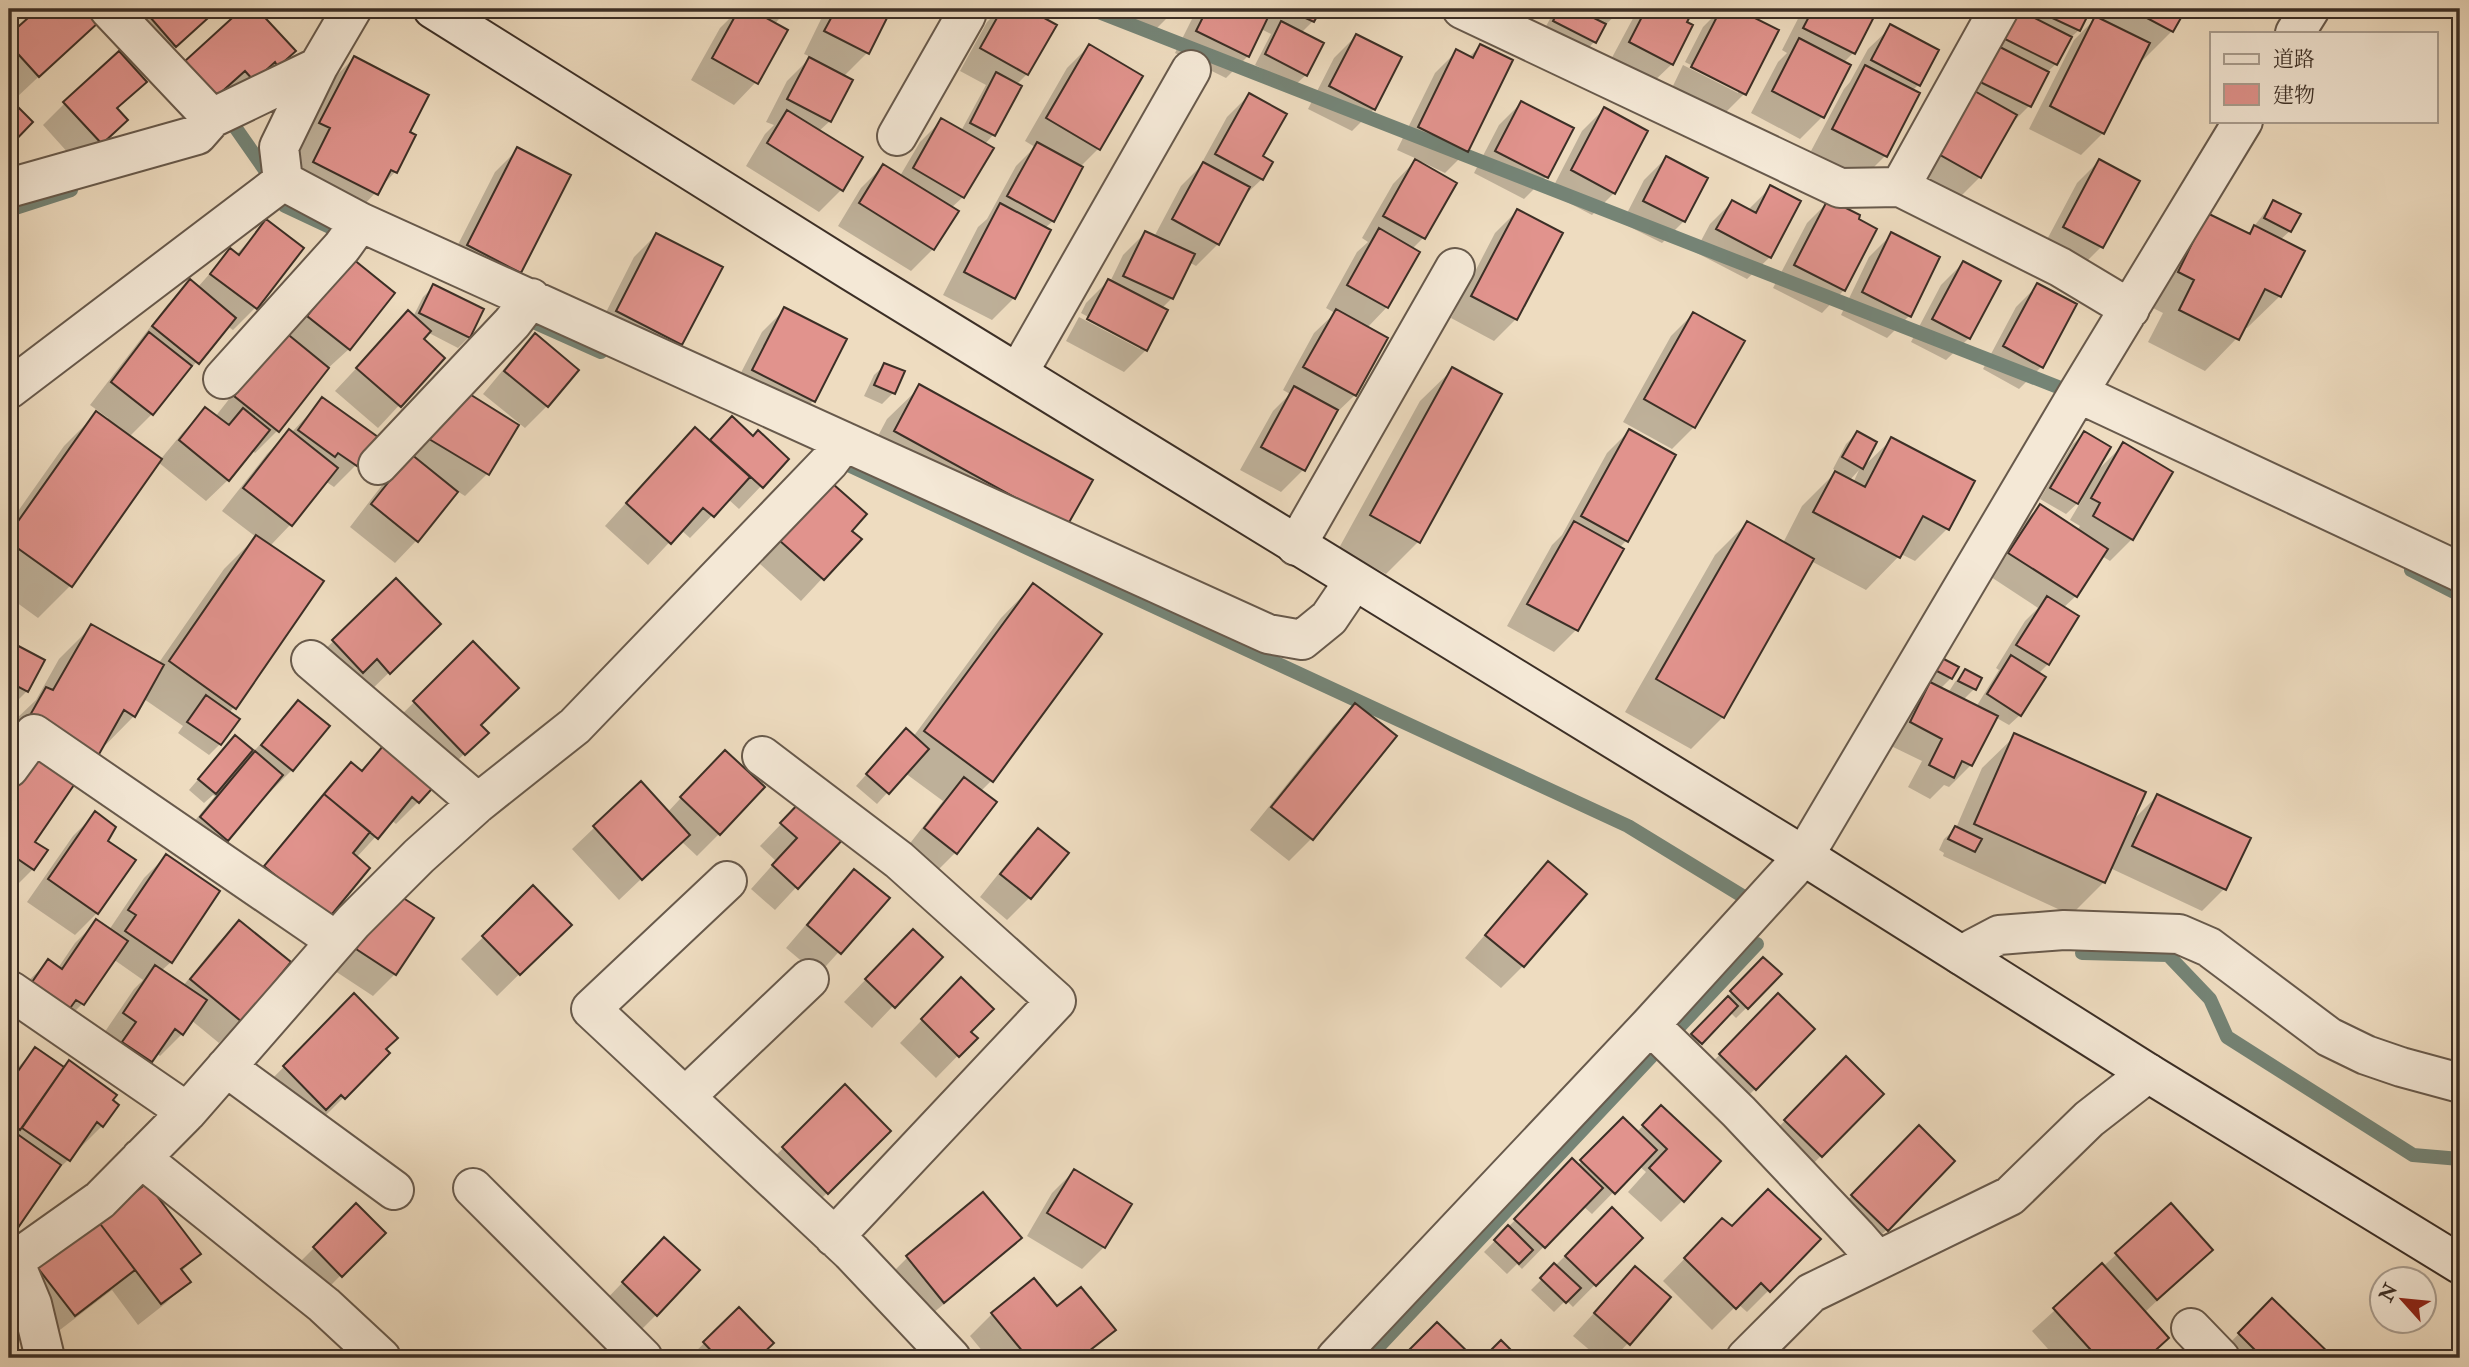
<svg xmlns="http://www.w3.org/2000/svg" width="2469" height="1367" font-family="'IM FELL Double Pica','Noto Serif JP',serif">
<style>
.shadow{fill:#0003;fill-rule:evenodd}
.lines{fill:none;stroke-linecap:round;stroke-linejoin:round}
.stream{stroke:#758476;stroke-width:14}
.building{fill:#e1938d;stroke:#3c2f26;stroke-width:2}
.street-casing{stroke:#685a4c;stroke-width:42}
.secondary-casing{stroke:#3c2f26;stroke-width:42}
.street{stroke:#f4e8d6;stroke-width:38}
.secondary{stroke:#f4e8d6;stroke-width:38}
</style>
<rect width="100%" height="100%" fill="#eedcc0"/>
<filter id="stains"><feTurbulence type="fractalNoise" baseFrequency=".00286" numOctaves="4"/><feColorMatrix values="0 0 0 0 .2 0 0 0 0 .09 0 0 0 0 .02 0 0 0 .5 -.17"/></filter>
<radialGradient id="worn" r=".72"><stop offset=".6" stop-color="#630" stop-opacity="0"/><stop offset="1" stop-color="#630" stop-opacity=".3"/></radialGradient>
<path class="shadow" d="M39,9L47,18L58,9H115L99,20L16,98L9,90V37Z
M146,9H216L153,67L122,32Z
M245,9H255L294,51L272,73L231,101L222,91L164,84Z
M550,9H568L562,15Z
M717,9H787L774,25L756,82L734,105L691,80L720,28L729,19L716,12Z
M829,9H881L888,12L867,53L843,77L830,121L819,131L841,190L819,212L746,166L765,134L774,125L766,122L787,81L811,57L804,54L824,13Z
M1000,9H1024L1055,26L1027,74L1016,85L1020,86L993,135L984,145L963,197L951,208L933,249L911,271L838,226L861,188L883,166L900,176L920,142L942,120L961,131L986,85L960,71L987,22Z
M1116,9H1176L1154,31L1114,12Z
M1197,9H1319L1313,21L1301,33L1306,75L1295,85L1255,65L1271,34L1261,29L1248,56L1226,78L1175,53Z
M1478,9H1527L1512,24Z
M1558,9H1622L1601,29L1594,42L1584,53L1543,32L1552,15Z
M1638,9H1692L1672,64L1649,86L1608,65Z
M1721,9H1733L1776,31L1744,94L1722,116L1671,90L1683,65L1738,93V89L1685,62L1703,27Z
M1803,9H1876L1853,53L1843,63L1822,117L1800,139L1751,113L1778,62L1787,53L1782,50Z
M2020,9H2089L2079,30L2067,41L2056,64L2045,74L2029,106L2007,128L1980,177L1958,199L1915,175Z
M2099,9H2184L2172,31L2139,64L2103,133L2081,155L2029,129L2074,40L2091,23Z
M1891,27L1918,85L1912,91L1918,94L1885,156L1863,178L1811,151L1844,89L1850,82L1868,49Z
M1356,36L1374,109L1352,131L1308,109L1334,58Z
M1089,46L1098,149L1080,167L1053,221L1045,228L1014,298L992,320L943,295L978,227L987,219L1016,166L1035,147L1025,141L1067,68Z
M1480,46L1467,151L1445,173L1422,162L1423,238L1412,249L1387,307L1367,328L1355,395L1332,417L1303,470L1281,492L1240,470L1273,411L1290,394L1283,390L1314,333L1335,313L1326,308L1357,252L1368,242L1362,238L1393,184L1417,159L1397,150L1435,73L1457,51L1469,57Z
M354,58L408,133L414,136L395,172L344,226L288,156L321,91Z
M145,82L116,110L126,120L79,165L43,125L65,103Z
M1249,95L1260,157L1262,179L1242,198L1218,244L1196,266L1189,262L1172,298L1161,309L1146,350L1124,372L1066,341L1079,317L1140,349V345L1081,313L1086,303L1108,281L1110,282L1123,255L1145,233L1154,237L1181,186L1199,168L1227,117Z
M1521,103L1546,177L1524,199L1474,173L1499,125Z
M1604,109L1614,193L1592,215L1550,193L1582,131Z
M517,150L520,272L498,294L446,268L495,172Z
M1666,158L1684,221L1662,243L1622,223L1644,180Z
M2099,161L2137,181L2101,247L2079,269L2042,249L2077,183Z
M1771,187L1799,202L1770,257L1747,279L1695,252L1710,224L1732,202L1748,210Z
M1829,201L1856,219L1844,290L1822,313L1773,288L1807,223Z
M2273,202L2290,231L2280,240V296L2247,328L2244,327L2237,338L2205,371L2148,342L2163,313L2147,305L2208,215L2248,234Z
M1517,211L1516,319L1494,341L1451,318L1495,233Z
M267,221L301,248L255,308L233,330L227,326L152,414L129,437L160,460L184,431L206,409L215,417L263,356L288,337L331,284L393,293L349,349L326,370L277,431L255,453L252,450L228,480L206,501L158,462L70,586L38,618L9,597V524L64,446L96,414L106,421L108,418L90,405L168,304L190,282L197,288L230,251L236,255Z
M656,235L681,344L659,366L595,334L634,257Z
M1891,235L1909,316L1887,338L1841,315L1869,257Z
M1963,263L1998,281L1969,338L1946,360L1911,342L1941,285Z
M2038,285L2041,367L2019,389L1983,369L2016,307Z
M434,286L469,337L458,348L427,332L422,339L443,358L378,428L335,391L408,313L413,317L423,297Z
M784,310L813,401L791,423L731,392L762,332Z
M1693,314L1694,427L1672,449L1623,422L1671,336Z
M535,336L547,406L525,428L483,394L513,358Z
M885,365L902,372L893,393L882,404L864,396L874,375Z
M1453,369L1418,542L1386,574L1339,548L1420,401Z
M920,387L1065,525L1033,558L863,464L887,419Z
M322,400L356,465L334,487L325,481L290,525L270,546L234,707L229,713L220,744L209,755L178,733L183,726L144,699L134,716L71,780L32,842L45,851L33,869L11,891L9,890V788L15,779L9,756V731L14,721L36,700L59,659L92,626L158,664L224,569L256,537L222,511L267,454L289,432L291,433Z
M438,412L517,426L487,474L465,496L457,491L416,541L395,563L350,527Z
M732,419L753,438L787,459L739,509L728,499L690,538L681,530L648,565L605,526L673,451L709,442Z
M1629,431L1627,540L1619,548L1621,549L1576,630L1554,652L1507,626L1552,545L1562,535L1607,453Z
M1857,433L1875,443L1861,469L1892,439L1947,529L1915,561L1901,554L1866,590L1811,561L1723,717L1691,749L1625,712L1715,555L1747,523L1783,543L1802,506L1837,471L1833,469L1846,444ZM1859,470L1853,483L1849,481Z
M2084,433L2095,473L2123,445L2132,539L2110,561L2102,556L2076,596L2063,608L2077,617L2048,664L2038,674L2020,715L2009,725L1995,717L1971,765L1949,787L1944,785L1930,799L1908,787L1922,761L1889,745L1909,706L1931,684L1926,681L1942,660L1951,678L1940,689L1948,693L1955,682L1965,671L1974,689L1963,700L1976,707L1999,670L1996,668L2025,621L2038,608L1988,575L2018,528L2040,506L2077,531L2080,526L2070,520L2083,498L2066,514L2040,499L2073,444Z
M812,508L859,539L801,601L760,564Z
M396,580L439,624L367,694L311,663Z
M1033,585L991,781L980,792L994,803L955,853L933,875L904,851L943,801L905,773L877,804L856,786L896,741L913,737L1001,618Z
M9,643L43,660L27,691L16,702L9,698Z
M473,644L479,725L486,732L442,776L392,724Z
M299,703L292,770L270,792L268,791L227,840L205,862L179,840L215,796L213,795L204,803L189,790L235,737L253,752Z
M1355,705L1394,737L1311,839L1289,861L1250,830L1333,727Z
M2015,736L2130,823L2157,796L2224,889L2202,911L2110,868L2104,882L2071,915L1943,856L1944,853L1939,850L1944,839L1956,828L1982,768Z
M389,742L418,802L396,824L391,820L356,858L368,868L244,889L329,786L351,764L360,772Z
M703,774L719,834L697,856L681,841L619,900L572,849L640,784L667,813Z
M802,802L842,838L775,910L751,889L776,861L760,846Z
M95,814L105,841L97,913L75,935L27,902L73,836Z
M1038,830L1067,853L1029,898L1007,920L980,897L1016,852Z
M166,856L171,962L161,971L183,986L217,944L239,922L241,1021L219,1043L191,1020L182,1034L160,1056L156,1053L128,1083L102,1036L134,989L143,980L113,959L82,1004L60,1026L26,983L49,961L58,968L75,943L97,921L109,930L144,878Z
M1549,864L1584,894L1523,966L1501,988L1465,958L1527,886Z
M855,871L887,898L818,975L786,948L833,893Z
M533,888L569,925L497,996L461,959Z
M372,916L432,919L395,974L373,996L335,971Z
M891,953L893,1006L872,1028L844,1002Z
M1763,959L1780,975L1736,1018L1730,1012L1690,1053L1682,1045Z
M354,996L388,1053L321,1120L262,1089Z
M939,1002L975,1038L936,1078L900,1043Z
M1756,1017L1755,1089L1733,1111L1698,1077Z
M35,1049L63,1069L102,1126L80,1148L78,1146L68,1160L49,1178L9,1236V1077Z
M1846,1058L1882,1094L1799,1178L1763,1143Z
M845,1087L889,1131L805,1215L761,1170Z
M1661,1107L1683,1200L1661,1222L1628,1192L1646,1172L1639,1166L1592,1214L1583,1206L1522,1269L1517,1264L1507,1274L1484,1252L1551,1183L1577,1166L1623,1119L1637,1132Z
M1897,1149L1953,1161L1865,1252L1830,1218Z
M1074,1171L1104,1247L1082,1269L1027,1236L1052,1193Z
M147,1186L199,1254L181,1272L188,1281L166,1303L138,1325L112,1290L52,1336L16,1290L38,1268Z
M2171,1205L2211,1250L2144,1313L2167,1338L2147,1358H2056L2032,1331Z
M356,1206L383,1233L319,1297L292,1270Z
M1612,1209L1641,1238L1573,1307L1566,1300L1554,1312L1531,1290Z
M1722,1220L1769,1290L1747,1312L1738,1304L1712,1330L1663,1281Z
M1019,1238L997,1260L921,1323L885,1280L907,1258Z
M643,1261L656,1315L634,1337L601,1305Z
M1635,1268L1628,1343L1614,1358H1599L1573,1336Z
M2272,1300L2329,1356L2327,1358H2219L2217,1356Z
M1057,1308L1113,1330L1083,1358H988L970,1336L992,1314Z
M739,1309L772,1343L756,1358H689Z"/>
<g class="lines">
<path class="stream" d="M1091,9L2058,387
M235,127L265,170
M285,206L334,229
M9,210L71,190
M527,319L601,352
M833,458L1628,826L1749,900
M2411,570L2460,595
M2082,953L2168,955L2210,999L2227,1037L2413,1155L2460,1159
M1368,1358L1757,944"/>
</g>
<path class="building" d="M38,9H41L47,16L55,9H87L99,22L39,77L9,44V35Z
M143,9H218L176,47Z
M242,9H257L296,51L278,67L275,62L254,81L245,71L217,96L185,61Z
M739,9H750L788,30L758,84L712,58Z
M771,9H789L785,17Z
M836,9H884L890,12L869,54L824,31Z
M1002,9H1028L1057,25L1028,75L980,48Z
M1207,9H1272L1249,57L1196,31Z
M1286,9H1321L1314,22Z
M1559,9H1576L1606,24L1596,43L1553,21Z
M1646,9H1694L1687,22L1693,25L1673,65L1629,42Z
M1721,9H1737L1779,30L1746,95L1691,67Z
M1813,9H1878L1855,54L1803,28Z
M2017,9L2072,37L2057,65L1999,36Z
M2033,9H2091L2080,31Z
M2130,9H2186L2173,32Z
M2095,16L2150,43L2104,134L2050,106Z
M1281,21L1324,43L1307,76L1265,54Z
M1890,24L1939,50L1920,86L1871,60Z
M1356,34L1402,57L1375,110L1329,86Z
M1799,38L1851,65L1824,118L1772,91Z
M1992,43L2049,72L2031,107L1974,79Z
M1089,44L1143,76L1100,150L1046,118Z
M1480,44L1513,60L1468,152L1418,127L1456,49L1473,58Z
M119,51L147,82L117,108L128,120L102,144L63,102Z
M354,56L429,95L410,132L416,135L397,173L391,170L378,195L313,162L330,128L319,123Z
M809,57L853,80L831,122L787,99Z
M1865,65L1920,93L1887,157L1832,129Z
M996,72L1022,86L995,136L970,123Z
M1971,89L2017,115L1981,178L1935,152Z
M1249,93L1287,114L1263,156L1273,162L1263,180L1215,154Z
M9,98L33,122L9,147Z
M1521,101L1574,128L1548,178L1495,151Z
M1604,107L1648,131L1615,194L1571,170Z
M787,110L863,157L843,191L767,143Z
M941,118L994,148L964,198L913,168Z
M1037,142L1083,167L1054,222L1007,196Z
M517,147L571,175L521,273L467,245Z
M1666,156L1708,178L1685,222L1643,201Z
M1415,159L1457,183L1425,239L1383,216Z
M2099,159L2140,181L2103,248L2063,227Z
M1203,162L1250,187L1219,245L1172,219Z
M883,164L959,211L934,250L859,203Z
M1770,185L1801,201L1771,258L1716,229L1732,200L1756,213Z
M1828,199L1860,215L1859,219L1877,229L1845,291L1794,265Z
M2273,200L2301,214L2291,232L2264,218Z
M1000,203L1051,230L1015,299L964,272Z
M1517,209L1563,233L1517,320L1471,296Z
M2207,213L2250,234L2254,225L2305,251L2281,297L2265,289L2239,340L2179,310L2194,280L2178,272Z
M266,219L304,248L257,309L210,274L230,248L239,255Z
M1379,228L1420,252L1388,308L1347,285Z
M1145,231L1195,254L1173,299L1123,276Z
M1891,232L1940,257L1911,317L1862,292Z
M656,233L723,267L682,345L616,311Z
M353,259L395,293L350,350L307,316Z
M1963,261L2001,281L1970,339L1932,319Z
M190,279L236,318L199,364L152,326Z
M1108,279L1168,310L1147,351L1087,319Z
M2037,283L2077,304L2043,368L2003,346Z
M433,284L484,309L470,338L419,313Z
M784,307L847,339L815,402L752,370Z
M1336,309L1388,338L1356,396L1303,367Z
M408,310L431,331L424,339L445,358L401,407L356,368Z
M1693,312L1745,341L1695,428L1644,399Z
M149,332L192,366L153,415L111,382Z
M285,332L329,368L279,432L234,396Z
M535,333L579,370L548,407L504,371Z
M884,363L905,371L895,394L874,385Z
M1452,367L1502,394L1420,543L1370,515Z
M919,384L1093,480L1067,526L894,431Z
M1294,386L1338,410L1305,471L1261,447Z
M460,388L519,425L489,475L429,439Z
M322,397L378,437L357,466L338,453L335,457L298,430Z
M205,407L229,425L243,408L270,430L229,481L179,440Z
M96,411L162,459L72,587L9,542V534Z
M732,416L753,436L758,430L789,459L763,488L710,440Z
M695,427L750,477L714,517L703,508L671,544L626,503Z
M289,429L338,468L292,526L243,488Z
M1629,429L1676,455L1628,542L1581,516Z
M1857,431L1877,442L1863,469L1842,457Z
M2084,431L2111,447L2078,504L2050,488Z
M1891,437L1975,481L1949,530L1923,516L1900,558L1813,512L1835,471L1865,487Z
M2123,442L2173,472L2133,540L2093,516L2100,503L2091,498Z
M411,454L458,492L418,542L371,504Z
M833,484L867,514L852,531L862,539L824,580L780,541Z
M2040,504L2108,549L2077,597L2008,553Z
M1574,521L1624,549L1578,631L1527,604Z
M1747,521L1814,559L1724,718L1656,679Z
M256,535L324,581L236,709L169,661Z
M396,578L441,624L390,674L377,659L363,673L332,640Z
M1033,583L1102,634L993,782L924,731Z
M2047,596L2079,616L2049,665L2016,645Z
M91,624L164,665L135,717L124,710L98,756L29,717L46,687L53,690Z
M9,641L45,660L28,692L9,682Z
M473,641L519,688L481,725L489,733L465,755L413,701Z
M2011,655L2046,677L2021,716L1987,694Z
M1942,658L1959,667L1952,679L1935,670Z
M1965,669L1982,678L1976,690L1958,681Z
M1930,682L1998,716L1972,766L1962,761L1954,778L1929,765L1942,739L1910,722Z
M206,695L240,719L221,745L187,722Z
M298,700L330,726L293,771L261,745Z
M1355,703L1397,736L1313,840L1271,807Z
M906,728L929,749L889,794L866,774Z
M2014,733L2146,792L2105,883L1974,824Z
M235,735L253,750L216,794L198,779Z
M388,740L438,782L419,803L412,797L378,839L324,794L351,762L362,771Z
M725,750L765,787L720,835L680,797Z
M255,751L283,775L228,841L200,817Z
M37,754L76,782L35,842L48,850L34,870L9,853V795Z
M964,777L997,802L957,854L924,828Z
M641,781L690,835L642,880L593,826Z
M324,794L370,832L353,853L370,868L328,919L264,866Z
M2157,794L2251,838L2226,890L2132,846Z
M802,800L844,838L798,889L772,865L797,838L780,823Z
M95,811L116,827L108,841L136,860L98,914L48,879Z
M1955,826L1982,839L1975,852L1948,839Z
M1038,828L1069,853L1031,899L1000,874Z
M166,854L220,891L172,963L125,931L136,915L128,910Z
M1548,861L1587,894L1524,967L1485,935Z
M854,869L890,898L841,954L807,925Z
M533,885L572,925L520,975L482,936Z
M394,892L434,918L396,975L356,949Z
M96,919L128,941L84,1005L76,1000L68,1011L30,985L48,959L62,969Z
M239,920L291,962L242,1022L190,979Z
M913,929L943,957L895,1008L865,979Z
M1763,957L1782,974L1748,1009L1730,991Z
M155,965L207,1000L183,1035L175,1029L152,1062L122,1042L136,1022L123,1013Z
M961,977L994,1009L971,1032L978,1038L959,1057L921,1019Z
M354,993L398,1038L386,1049L390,1053L345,1099L341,1095L326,1110L283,1066Z
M1778,993L1815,1029L1756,1090L1719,1054Z
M1728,996L1738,1006L1702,1044L1691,1034Z
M35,1047L64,1067L20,1130L9,1121V1084Z
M1846,1056L1884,1094L1822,1157L1784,1120Z
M69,1060L117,1095L113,1100L119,1105L103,1127L97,1122L70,1161L22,1128Z
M845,1084L891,1131L828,1194L782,1147Z
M1661,1105L1721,1161L1684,1202L1649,1168L1667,1149L1642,1125Z
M1623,1117L1657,1150L1615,1194L1580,1160Z
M1919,1125L1955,1161L1888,1231L1851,1195Z
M13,1131L61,1165L13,1235L9,1232V1137Z
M1572,1158L1603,1188L1545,1248L1514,1219Z
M1074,1169L1132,1204L1105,1248L1047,1213Z
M147,1183L201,1254L181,1269L191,1282L161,1304L98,1221Z
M1768,1189L1821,1239L1770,1292L1761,1283L1736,1309L1684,1258L1722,1218L1732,1226Z
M983,1192L1022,1238L944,1303L906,1256Z
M356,1203L386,1233L342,1277L313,1247Z
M2171,1203L2213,1250L2157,1300L2115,1253Z
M1612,1207L1643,1238L1596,1286L1565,1256Z
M98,1221L135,1270L75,1316L37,1267Z
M1508,1225L1533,1250L1519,1264L1494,1240Z
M664,1237L700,1270L657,1316L622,1282Z
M1554,1263L1581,1288L1566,1303L1540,1278Z
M2102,1263L2169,1338L2147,1358H2098L2053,1308Z
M1635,1266L1671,1297L1630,1345L1594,1313Z
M1034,1278L1057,1306L1081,1287L1116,1330L1080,1358H1028L991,1313Z
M2272,1298L2332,1356L2329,1358H2263L2238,1333Z
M739,1307L774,1343L758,1358H718L703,1342Z
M1437,1322L1474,1358H1401Z
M1501,1340L1519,1358H1483Z"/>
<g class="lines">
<defs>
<path id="street" d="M109,9L212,118L318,67
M1462,9L1840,188L1900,187L2060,267L2130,309
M2295,33L2310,9
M897,136L966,15L963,9
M283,181L360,222L1268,634L1302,640L1329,618L1354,581
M283,181L279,147L318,67L352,9
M1900,187L1999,9
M9,188L197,135L212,118
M1018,373L1191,70
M223,379L342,247L360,222
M9,389L283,181
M2078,393L2460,572
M378,465L512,323L531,298
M1296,546L1455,268
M311,660L478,803
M762,756L899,860L1056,1001L834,1237
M9,768L34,734L336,941
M727,881L591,1009L851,1252L951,1358
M1961,955L1999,935L2064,930L2179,934L2209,947L2329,1037L2366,1055L2401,1067L2460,1083
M11,991L187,1112
M1650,1025L1739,1112L1857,1237L1877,1260
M226,1067L394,1190
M685,1097L809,979
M141,1158L324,1305L381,1358
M473,1188L643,1358
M9,1256L14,1261L100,1200L187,1112L353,922L419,856L478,803L575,726L829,462L844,442
M14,1261L32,1304L45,1358
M2191,1328L2220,1358
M1336,1358L1650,1025L1804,856L2078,393L2243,121
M1746,1358L1811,1293L2010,1196L2089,1119L2148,1073"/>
<path id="secondary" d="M433,9L851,271L1804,856L2148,1073L2460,1264"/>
</defs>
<use href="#street" class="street-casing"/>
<use href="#secondary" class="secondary-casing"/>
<use href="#street" class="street"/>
<use href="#secondary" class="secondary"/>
</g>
<rect width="2469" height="1367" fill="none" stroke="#eedcc0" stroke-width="35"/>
<rect x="10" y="10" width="2448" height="1346" fill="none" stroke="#3c2f26" stroke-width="3.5"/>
<rect x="18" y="18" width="2434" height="1332" fill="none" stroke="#3c2f26" stroke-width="2"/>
<rect x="2210" y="32" width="228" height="91" fill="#f4e8d6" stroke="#aa9e90" stroke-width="2"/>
<rect x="2224" y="54" width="35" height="10" fill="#f4e8d6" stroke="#aa9e90" stroke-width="2"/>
<text x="2273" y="66" font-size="21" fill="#3c2f26">道路</text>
<rect x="2224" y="84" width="35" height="21" fill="#e1938d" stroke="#aa9e90" stroke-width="2"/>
<text x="2273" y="102" font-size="21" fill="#3c2f26">建物</text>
<g transform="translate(2403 1300) rotate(297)"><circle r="33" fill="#f4e8d6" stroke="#aa9e90" stroke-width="2"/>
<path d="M0-5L12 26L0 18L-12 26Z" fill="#8f2418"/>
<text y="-10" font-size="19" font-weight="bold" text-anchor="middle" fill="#3c2f26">N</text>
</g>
<rect width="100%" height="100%" filter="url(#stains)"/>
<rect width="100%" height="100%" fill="url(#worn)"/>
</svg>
